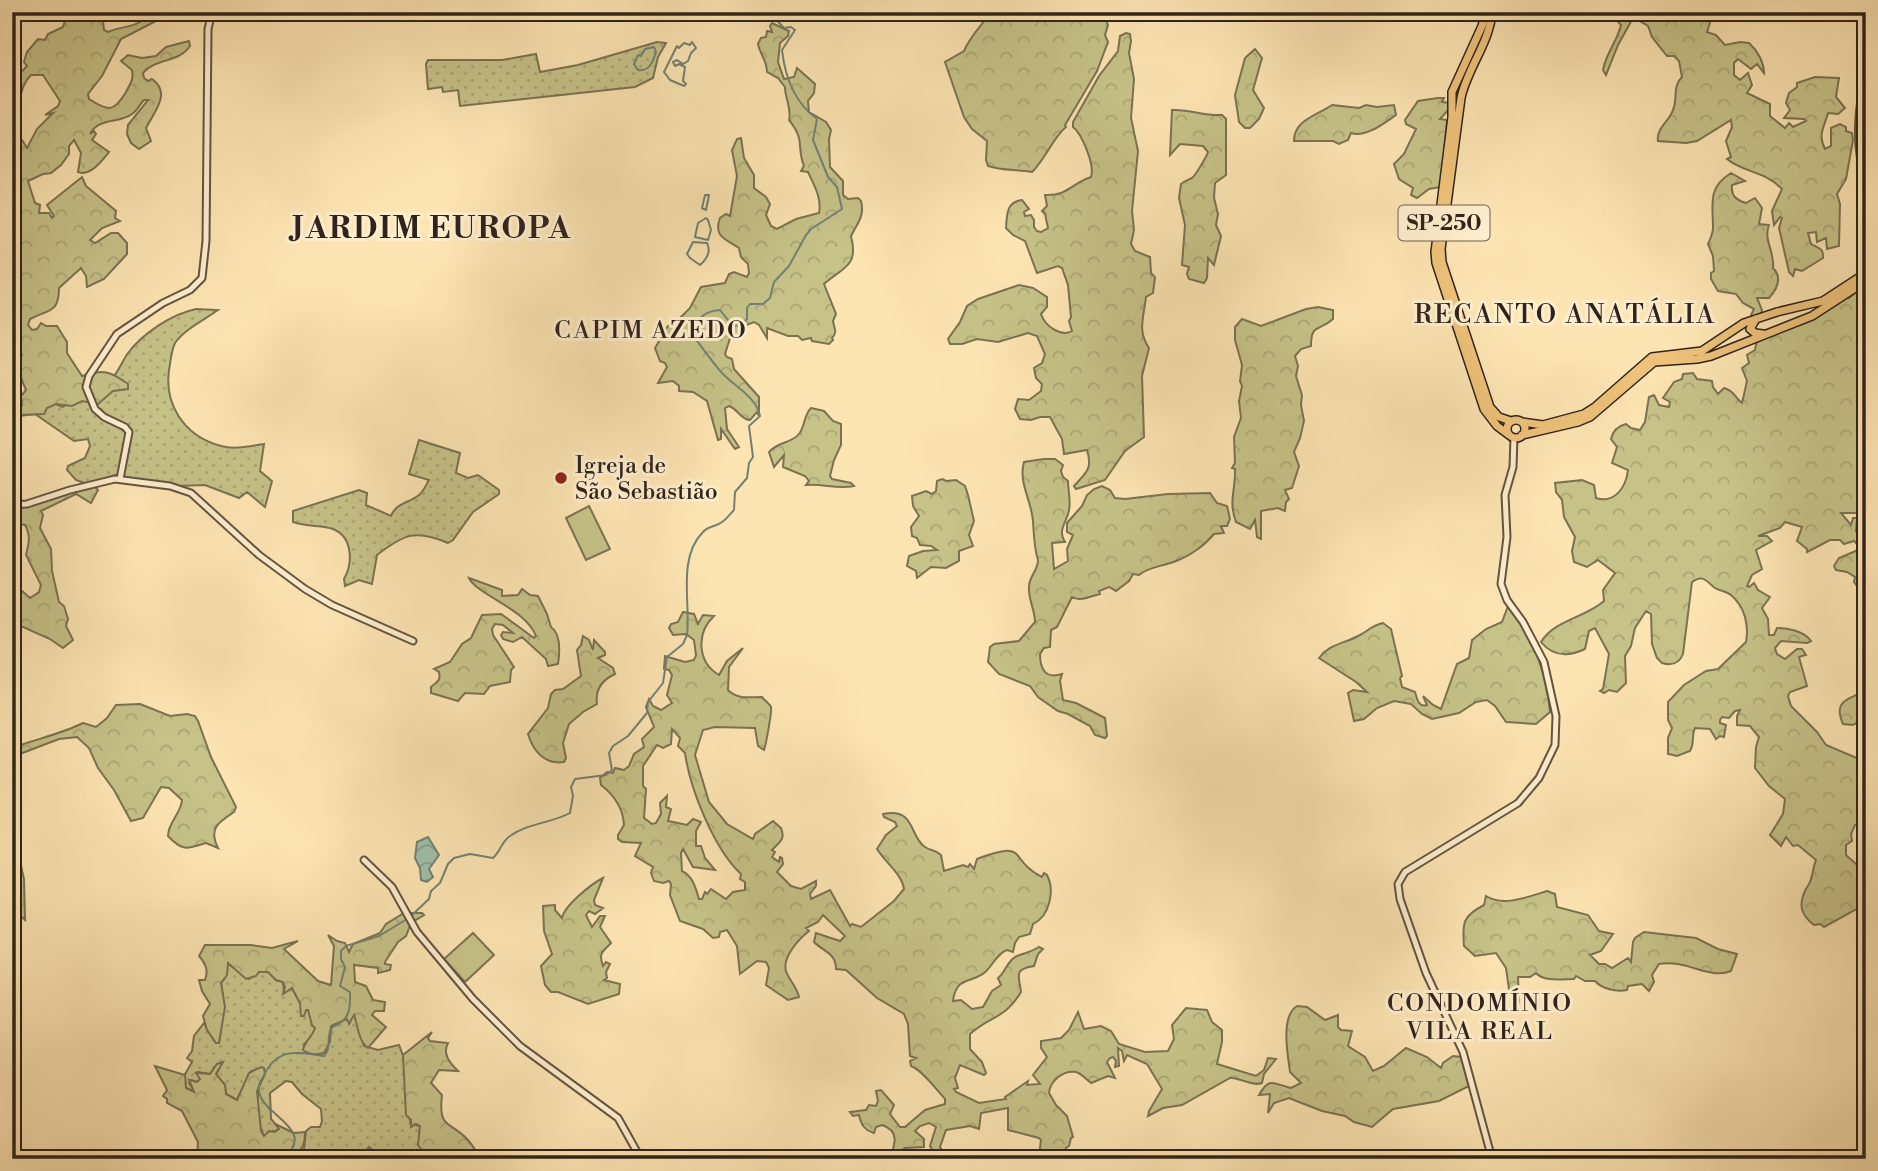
<svg xmlns="http://www.w3.org/2000/svg" width="1878" height="1171" font-family="'Libre Bodoni',serif">
<style>
.grass{fill:url(#grass-dots);stroke:#7b7252;stroke-width:2}
.forest{fill:url(#forest-crowns);stroke:#7b7252;stroke-width:2;fill-rule:evenodd}
.garden{fill:#c6c288;stroke:#7b7252;stroke-width:2}
.water{fill:url(#water-waves);stroke:#738173;stroke-width:2}
.lines{fill:none;stroke-linecap:round;stroke-linejoin:round}
.stream{stroke:#738173;stroke-width:2}
.tertiary-casing{stroke:#635442;stroke-width:9}
.primary-casing{stroke:#30231d;stroke-width:10}
.tertiary{stroke:#feeece;stroke-width:5}
.primary{stroke:#eec27a;stroke-width:7}
.poi-dot{fill:#8f2418;stroke:#feeece;stroke-width:2.5}
.labels{text-anchor:middle;stroke-width:6;stroke-linejoin:round;paint-order:stroke}
.shield{fill:#feeece;stroke:#6e6052;stroke-width:2}
.shield-label{font-size:21px;font-weight:bold;fill:#30231d}
.poi-label{font-size:23px;fill:#30231d;stroke:#feeece;text-anchor:start}
.neighbourhood-label{font-size:24px;letter-spacing:2px;fill:#30231d;stroke:#feeece}
.quarter-label{font-size:26px;letter-spacing:2px;fill:#30231d;stroke:#feeece}
.district-label{font-size:30px;font-weight:bold;letter-spacing:2px;fill:#30231d;stroke:#feeece}
</style>
<defs>
<pattern id="grass-dots" width="8" height="8" patternUnits="userSpaceOnUse" patternTransform="scale(1.75)"><rect width="8" height="8" fill="#c6c288"/><path d="M2 2h.1M6 6h.1" fill="none" stroke="#aaa675" stroke-width="1.8" stroke-linecap="round"/></pattern>
<pattern id="forest-crowns" width="20" height="18" patternUnits="userSpaceOnUse" patternTransform="scale(1.75)"><rect width="20" height="18" fill="#c6c288"/><path d="M2 6a3 3 0 1 1 6 0M12 15a3 3 0 1 1 6 0" fill="none" stroke="#aaa675"/></pattern>
<pattern id="water-waves" width="16" height="10" patternUnits="userSpaceOnUse" patternTransform="scale(1.75)"><rect width="16" height="10" fill="#9fbfac"/><path d="M0 5q4-4 8 0t8 0" fill="none" stroke="#829b8b"/></pattern>
</defs>
<rect width="100%" height="100%" fill="#fde5b3"/>
<filter id="stains"><feTurbulence type="fractalNoise" baseFrequency=".00286" numOctaves="4"/><feColorMatrix values="0 0 0 0 .2 0 0 0 0 .09 0 0 0 0 .02 0 0 0 .5 -.17"/></filter>
<radialGradient id="worn" r=".72"><stop offset=".6" stop-color="#630" stop-opacity="0"/><stop offset="1" stop-color="#630" stop-opacity=".3"/></radialGradient>
<path class="grass" d="M657,42L666,43L658,57L653,78L635,87L460,106L458,90L443,92L442,87L428,89L426,64L428,60H502L536,54L540,72L578,65Z
M196,309L218,310C204,320 185,329 175,343C172,349 171,357 170,364C162,402 183,436 221,446C235,450 250,446 264,444L260,471L272,481L265,507L247,492L239,498L205,485L178,486L115,475L87,484L76,480L67,470L68,466L85,458L90,446L88,439L74,441L35,414L20,416L17,408L45,399L62,407C78,399 96,391 110,380C118,374 122,361 128,353C143,333 172,314 196,309Z
M419,440L460,453L456,473L468,478L478,475L499,490V494L473,512L453,540L448,543C416,529 404,534 377,555L372,584L359,580L345,586L344,579C353,563 353,537 333,529C322,525 307,527 293,522V511L359,490L367,493L366,505L391,516C396,503 409,503 419,495C423,492 426,485 429,480L409,474Z
M227,963L249,979L259,972L268,971L276,980L283,982L284,993L292,988L300,1003L310,1013L312,1025L315,1028L311,1038L303,1045L330,1036L331,1026L354,1014L364,1046L378,1050L399,1045L404,1058L406,1105L411,1124L420,1126C418,1140 419,1149 429,1159L407,1156L397,1159L394,1153L379,1155L369,1147L359,1159H282L290,1157L304,1149L306,1131L311,1127H320L322,1121L321,1109L302,1094L292,1082L286,1081L270,1093L271,1119L279,1128L275,1132L273,1131L264,1136C255,1121 258,1086 260,1069L251,1071L237,1100L226,1094L225,1085L216,1075L222,1063L217,1064L210,1074L198,1072L200,1079L197,1082L191,1080L189,1083L195,1092L186,1088L184,1076L192,1062L187,1058L192,1051L194,1036L204,1023L216,1043H219L224,1005L221,983L225,978Z"/>
<path class="forest" d="M68,12H102L104,30L108,32C118,27 130,28 140,22L142,12H153L156,21L121,39L102,76L88,94L89,99C109,112 114,112 126,92C130,84 134,80 132,70L121,61L128,55L142,58L156,56L166,47L189,41L190,46C179,63 155,58 143,73L144,78L148,81L152,79C172,93 154,112 146,128L151,141L139,149L131,143L127,134L128,125L148,100H144C140,104 137,111 132,114C119,124 99,117 90,134L94,131L96,134L92,140L109,152C102,161 90,177 78,172L81,153L74,140L69,146V154L61,165L51,173L43,174L28,181L35,203L40,205L39,213H49L52,218L54,216L47,205L82,177L86,186L116,211L115,218L120,221L102,228L90,240L95,243L111,233H118L127,243V254L104,279L87,287L86,276L81,268L59,288C59,313 49,309 30,319L28,325L32,330L37,329L41,323L46,326H57L67,342V353L82,376C104,369 110,371 128,384V389L113,391L98,404L82,401L72,406L56,404L47,408L44,414L18,415L15,412L22,405L21,396L26,390L15,363L22,355L16,348L12,347V144L16,140H22L27,148L37,129L53,113L45,115L58,106L60,101L43,75H31C19,86 22,103 12,116V82L27,66L24,62L27,52L38,39L45,40L48,34L63,27Z
M990,12H1099L1104,14L1108,25L1105,35L1108,42L1097,71L1065,125L1066,127C1054,136 1045,160 1032,172C1017,169 1003,171 988,166L986,160L987,141L972,129L964,117L945,62L964,51C970,36 982,26 990,12Z
M1609,12H1623V16L1633,18L1618,45L1606,75L1603,70C1606,53 1617,42 1621,25Z
M1644,12H1706L1710,23L1707,32L1716,35L1725,45L1740,42L1749,43C1757,50 1764,62 1764,73L1757,64L1751,69L1738,59L1734,63V75L1740,80L1748,73L1752,85L1747,93L1770,104V116L1785,128L1789,123L1793,127L1806,121L1804,119L1784,118L1790,110L1786,103L1789,93L1797,87V83L1815,77L1839,78L1836,97L1845,108L1838,114L1828,113C1825,126 1817,134 1825,149L1831,146V128L1840,124L1846,127V131L1852,133L1853,140L1846,179L1837,194L1840,204L1839,246L1827,249L1826,238L1817,242L1816,232L1808,233L1811,244C1818,248 1824,248 1823,258L1802,271L1795,269L1793,276L1789,272L1779,228L1782,218L1780,217L1774,225L1772,211L1782,189C1765,171 1742,172 1727,159L1731,157L1726,141L1732,127L1731,120L1697,141L1686,143L1658,141C1656,128 1669,122 1673,110C1678,98 1672,87 1682,77L1679,61L1674,56H1667L1652,37L1648,26L1640,21Z
M772,23L789,31L788,36L780,43L778,62L784,79L794,77L797,68L815,84L814,93L808,101L809,112L826,122L831,130L829,139L830,167L843,181V195L848,199L858,198L861,201C865,216 857,224 851,236C859,267 843,267 824,284L836,314L833,321C834,328 838,332 832,338L833,340L829,344L812,341L811,338L802,340L798,336H788L767,328V338L759,325L754,322L744,326L738,337L731,335L725,354L727,357L732,359L734,369L759,397V416L757,412L750,420C741,420 738,409 729,406L725,408L727,429L739,447L735,449L721,429V439L718,440L707,401L693,392L679,391V386L673,381L658,383L667,367L665,363L660,361L655,348L668,326L680,318L690,308L701,287L725,283L729,274L734,272L747,277L749,273L748,264L741,257L739,248C726,239 713,237 720,218L726,214L730,216L737,176L732,150L737,139L741,138L744,158L754,175V188L766,197L770,204L766,215L771,226L777,229L796,219L819,213C822,198 814,185 808,172L801,171L804,166C796,146 806,141 789,120C792,108 785,99 785,87L778,78L767,72C767,61 760,54 758,44L761,38L766,37L767,31L772,32L770,26Z
M1126,33L1130,34L1131,41L1129,53L1134,79L1131,118L1138,151L1132,211L1134,230L1131,244L1135,251L1150,257L1151,273L1155,277L1153,293L1146,297C1144,316 1137,331 1149,348L1142,376L1144,437L1125,451L1105,480L1076,489L1074,486C1086,473 1093,469 1087,450L1064,454L1062,439L1050,417H1040L1031,420L1020,419L1015,409L1018,399L1029,400L1041,391L1042,384L1036,378L1034,368L1042,363L1045,354L1037,336L1028,333L998,342L977,339L962,344H950L948,339L960,322L967,306L978,299L1019,285L1033,288L1047,297V307L1041,314C1045,327 1062,337 1072,331L1069,321L1071,317L1068,285L1062,268L1058,266L1037,273L1025,241L1013,235L1006,228C1007,215 1006,202 1022,200L1029,209L1024,212L1025,216L1031,215L1034,220V227L1037,231L1041,232L1048,228L1045,214L1042,211L1047,206L1045,195C1068,196 1072,183 1091,177C1095,165 1082,134 1073,127V122L1099,76L1118,51L1120,36Z
M1255,49L1262,58L1253,90L1264,108L1259,119L1250,128H1245L1239,122L1235,95L1245,58Z
M1438,98H1444L1442,102L1449,103L1450,108L1440,119L1447,120L1441,187L1429,189L1417,198L1411,195L1413,188L1399,179L1394,164L1404,154L1416,129L1406,124L1405,120L1418,101Z
M1332,105L1359,108L1366,105L1377,107L1394,105L1396,115C1384,123 1366,138 1351,133L1348,140L1339,144L1333,141H1294C1294,120 1316,116 1332,105Z
M1172,110C1191,109 1202,116 1222,115L1226,119V175L1215,183L1214,198L1218,214L1216,225L1221,236L1214,265L1208,258L1207,278L1204,283L1189,279L1187,274L1189,267L1182,265L1185,225L1179,198L1181,184C1184,181 1188,180 1192,178C1195,176 1207,156 1208,152L1203,146L1180,144L1170,155Z
M1731,173L1745,181L1732,185C1731,196 1736,200 1746,203L1755,198L1762,208L1759,224L1769,225C1763,240 1775,252 1773,268C1783,278 1777,289 1769,298H1757L1762,310L1758,323L1751,315L1754,309L1743,303L1736,294L1718,291L1711,279V273L1714,271L1713,256L1708,244C1710,239 1713,234 1713,228C1713,204 1707,188 1731,173Z
M1857,291C1866,304 1861,317 1866,331V513H1841L1851,525L1853,518H1857L1856,531L1866,530V600H1858L1860,590L1854,582L1855,577L1847,572L1836,570L1834,566L1839,558L1858,550V545L1854,541L1844,544L1840,540H1830L1807,552V549L1797,541L1802,527L1785,522L1780,528L1758,536H1767L1772,541L1756,550L1762,569L1752,575L1747,586L1749,587L1754,583L1758,590L1770,597L1762,608L1768,619L1769,635H1774L1777,628C1788,628 1804,631 1811,641L1807,643L1781,641L1775,648L1777,654L1785,659L1797,649H1802L1806,655L1799,657L1807,686L1790,692L1788,696L1791,706L1817,732L1826,745L1866,762V821L1855,825L1851,834L1852,841L1846,845V855L1866,873V904L1824,927L1820,924L1814,925C1802,916 1798,906 1805,891C1806,888 1809,885 1810,882C1813,875 1813,867 1816,860L1798,845L1793,846L1786,837L1781,846L1770,835L1783,814L1785,799L1769,786L1755,768L1756,747L1759,737L1750,726L1737,725V716L1740,710L1735,711L1729,718L1722,717L1720,720V723L1726,725L1724,737L1720,736L1716,739L1710,729L1695,728C1691,736 1695,743 1690,751L1677,756L1668,754V738L1672,728L1668,720V702L1684,685L1706,671L1718,669L1746,642C1749,625 1745,607 1731,595C1726,591 1720,591 1715,588C1706,581 1703,574 1692,582L1683,654C1679,664 1672,666 1662,663L1657,658L1652,644L1651,614L1646,611L1635,628L1631,646L1625,656L1626,683L1617,692L1609,690L1604,693L1600,691L1603,689L1609,654L1595,628L1589,631L1585,649C1568,657 1553,657 1541,642C1554,620 1587,617 1604,601L1603,590L1615,573L1598,560L1587,567L1574,562L1572,551L1575,537L1564,517L1562,500L1556,492L1555,483L1582,480L1594,485L1596,498C1615,504 1626,487 1628,470L1612,463L1617,447L1611,439C1613,430 1618,426 1626,424L1631,428L1640,430L1645,422L1649,397L1654,395L1659,405L1669,407L1670,402L1663,398L1674,382L1682,379L1683,374L1693,373L1697,379L1712,381L1713,387L1718,394L1724,388C1735,391 1735,398 1742,403L1747,381L1742,368L1749,363L1747,355L1755,350L1757,340L1844,298H1849Z
M1318,307L1333,310V319C1319,332 1311,323 1311,346L1301,349L1295,356L1298,366L1296,376L1302,395L1301,405L1304,421L1300,438L1294,452L1299,466L1292,488L1285,490L1289,499L1286,502L1285,511L1278,508L1261,511V539L1257,537L1255,520L1250,529L1236,522C1228,501 1236,489 1235,469L1232,468L1235,463L1234,437L1241,418L1239,401L1242,386L1240,381L1242,365L1235,340V327L1242,319L1261,326L1306,309Z
M811,408L824,411L833,421L841,424V445L834,460L830,476L832,479L851,483L854,486C838,490 822,483 806,485L809,481L805,476L783,467L784,455L774,467L769,452C777,442 792,443 799,434C805,426 804,415 811,408Z
M1044,459H1055L1063,465L1061,471L1063,477L1068,481C1068,491 1071,500 1069,510C1067,522 1057,530 1065,542L1052,543L1054,569L1068,561L1067,549L1073,535L1067,532V523L1082,506L1087,495L1094,489L1102,486L1110,490L1115,498L1125,499L1168,494L1210,493L1217,503L1227,506L1230,519L1227,526H1221L1224,533L1214,534C1205,545 1190,556 1176,561C1164,566 1148,567 1139,575L1133,574L1129,581L1116,591L1109,587L1099,591L1100,594C1091,596 1080,602 1072,597L1057,627L1051,630L1050,647L1044,648L1040,654C1040,670 1046,679 1062,674L1060,681L1063,700L1076,703L1105,718L1107,736L1105,738L1095,735L1090,726L1068,714L1058,711L1038,697L1030,686L999,674L988,662L990,647L994,644L1019,641L1035,622C1035,610 1028,599 1029,587C1029,576 1038,571 1038,560C1034,548 1034,534 1033,522C1032,501 1018,483 1024,462Z
M942,479L946,481L956,480L965,486L968,495L974,521L969,535L973,546L959,551V561L946,568L931,567L917,578L916,571L907,566L909,556L923,551L937,550L931,546L920,545L917,538L912,536L911,527L919,516L913,506L912,496L926,491L932,494L936,491L937,481Z
M87,487H95L98,490L91,503L76,494L41,511L43,515L40,528L51,549L52,571L59,602L64,606L68,619L66,626L73,640L63,648L50,639L12,622V582L30,598L39,592L41,585L26,555C29,543 31,536 25,525L12,523V507Z
M469,578L502,590V596L518,595L522,589L530,595L538,596L547,614L551,627C561,634 560,651 558,664L548,666L546,659L522,637L513,642L503,639L501,635L503,632L513,633L503,625L495,624L492,629L493,635L514,667L511,670L510,682L490,686L484,694L465,693L458,701L431,693V687C437,681 441,682 439,672L434,669L450,662L462,644L471,638L482,615L501,614L534,638L536,636C526,609 477,595 469,578Z
M1508,606C1533,631 1547,678 1550,712L1536,724L1506,722L1495,706L1487,700L1476,702L1459,713L1432,719L1422,714L1411,704L1394,701L1377,708L1364,719L1354,721L1348,693L1353,690L1367,692L1356,682L1319,658C1329,644 1343,644 1358,636C1367,632 1372,625 1383,623L1391,629L1402,676L1400,678L1402,687L1415,692C1417,698 1418,708 1427,705L1423,696L1433,705L1441,709L1457,664L1469,658L1472,640L1486,629L1502,622Z
M683,612L694,614L698,624L703,615L714,616C696,633 697,662 719,675L727,661L743,648L729,667L728,690C738,700 749,697 762,697C763,699 770,704 771,707C772,711 766,745 764,750L758,746L755,728L715,727L703,730L695,755L709,802L727,824L753,839L755,834L773,821L781,828C786,840 779,842 772,850L775,852L772,857L779,862L780,857L782,858L783,864L777,872L791,886L801,889L816,881V886L810,894L811,899L830,890L850,926L852,924L861,927L894,901L904,889C902,874 885,862 877,849L886,835L897,826L895,822L884,817L883,814C916,807 909,837 925,847C931,851 936,850 941,855L944,871L963,865L968,867L970,864L974,869L977,859C1031,839 1007,860 1042,877L1044,873L1047,875C1055,890 1050,916 1033,924L1030,934L1019,937L1015,943L1013,952L1007,950C996,954 993,966 984,973C972,983 956,976 953,1001L961,1000L972,1009L983,1007L992,991L1001,985L998,978C1006,972 1007,960 1017,956C1025,953 1031,952 1039,947L1043,949L1038,954L1034,966C1013,969 1019,976 1021,992C1004,1020 991,1015 970,1034V1049L982,1062L986,1073L984,1075L960,1065L955,1078L958,1088L954,1089L956,1092L979,1103L1006,1099L1005,1097L1028,1081L1027,1085L1040,1084L1033,1075L1047,1057L1041,1048V1041L1061,1038L1069,1030L1078,1012L1084,1029L1101,1026L1111,1031L1119,1044L1145,1052L1168,1051L1174,1039L1172,1025L1186,1008L1207,1010L1212,1022L1222,1030V1042L1217,1064L1256,1076L1264,1070L1268,1058L1276,1059L1264,1074L1262,1083C1252,1087 1240,1077 1230,1078L1182,1105L1163,1108L1148,1116L1149,1111L1162,1089L1147,1064L1127,1055L1124,1061L1122,1051L1118,1048L1119,1066L1115,1067L1116,1061L1113,1057L1110,1058L1107,1062L1115,1078L1108,1076L1091,1083C1087,1080 1081,1073 1076,1072C1063,1070 1050,1081 1049,1093L1056,1105L1067,1116L1073,1137L1071,1138L1069,1146L1066,1148L1061,1156H1039L1041,1140L1039,1138L1008,1130V1108L981,1113L979,1129L970,1126L946,1130L940,1147L948,1159H938L930,1146L936,1127L929,1123L920,1126L915,1131L924,1139V1147L905,1148L902,1150L901,1159H890C895,1144 900,1131 882,1125L876,1127L874,1133C864,1130 861,1124 859,1115L853,1116L850,1112L866,1110L869,1105L876,1106L878,1101L876,1091L881,1090L894,1105L890,1114L900,1127H905L925,1110L945,1104V1099C936,1089 921,1069 911,1066L910,1061L916,1058L910,1056L908,1024L904,1014L877,998L846,970L836,969C836,953 824,952 814,942L816,933L840,941L845,936L823,915L818,922L806,928L809,931C799,939 782,957 786,971C789,980 797,987 799,997L788,1000L766,985L769,968L766,962L757,961L740,974L737,946L727,930L720,932L719,937L713,938L703,929L680,921L670,895L671,884L669,881L663,883L654,881L651,873L653,867L635,856L641,843L622,842L618,839V835L624,825C623,808 614,795 601,785L600,778L607,772L613,773L615,768L624,770L629,766L634,754L644,747L642,739L654,727L646,707L649,699L653,706L661,710L672,703L667,695L672,675L669,670L664,669L665,656L685,662L694,660L696,655L694,640L686,634L673,635L669,628L671,624L678,622ZM672,729L680,738L678,746L685,753C690,789 714,849 741,874L740,879L745,882V890L733,892L726,899L711,889L707,894L705,892L702,899H699C696,889 693,876 682,871L681,853L683,849L693,867L715,870L705,858L701,846H696V831L701,822L693,819L687,825L668,821L671,809L666,807L667,796L660,803L661,814L656,823L652,824L644,818L646,789L643,786V766L657,745L663,748L671,744Z
M583,636L589,640L593,650L594,640L605,652V655L598,658L613,668L615,674C602,680 595,690 597,704L583,712L569,724L563,743L566,758L564,762C545,765 533,751 528,734L548,708L551,694L555,690L563,689L581,676L577,650L581,645Z
M1866,689V718L1853,725L1843,724C1831,697 1854,700 1866,689Z
M140,704L170,716L187,714L195,716L198,721L211,757L236,807L234,812C219,822 208,828 218,848L206,843C187,849 183,852 168,836C168,822 181,814 182,800L169,788L161,787L143,818L131,821L114,790L98,768L89,748L77,737L59,739L12,757V748C36,739 61,734 83,723L96,727L107,718L116,705Z
M12,825L24,879L25,920L16,912L17,903L12,905Z
M603,878L594,900L595,905L603,908L595,914L589,911L586,915L592,927L600,916H605L600,927L611,943C603,952 598,952 603,966L606,962L610,964L606,972L607,978L604,980L620,984L619,994L588,1004L558,992H551L545,985L541,966L552,954L544,931L543,906L555,905V910L562,918C564,906 591,884 603,878Z
M1547,891L1555,894L1557,907L1588,915L1599,931L1613,934L1601,951L1590,955L1599,964H1605L1612,968L1628,958L1631,962L1633,942L1635,938L1644,932L1696,938L1718,949L1737,954L1731,971C1709,980 1686,959 1659,964L1652,975L1654,982L1649,991L1642,984L1628,986L1627,990C1616,992 1602,989 1595,981H1585L1576,976L1574,979C1562,979 1544,982 1536,973L1530,977H1518L1519,1001L1509,989L1506,968L1496,953L1475,956L1464,946C1462,922 1463,916 1484,905L1486,896C1503,907 1528,897 1547,891Z
M404,913H422L424,915L411,923L406,936L398,942L385,962V964L391,965L390,970L378,973V968L354,965L355,982L366,986L373,1000L385,1002L384,1011H375L372,1015L386,1027L368,1048C358,1041 358,1025 354,1015L349,1024L347,1019L331,1026L330,1042L324,1053C317,1055 309,1054 303,1050C304,1042 313,1036 315,1028L312,1025L308,1010H306L304,1016H301L300,1003L292,988L283,994L285,987L283,982L276,980L268,972H259L256,976L246,979L228,963L227,975L221,983L225,1007L219,1043H216L207,1030L203,1016L210,1004L202,991L199,980H205C209,970 205,963 199,956L205,945H251L272,948L298,941L284,949L318,981L331,985L334,946L328,935L337,941L345,943L349,952L353,944L380,933L386,924Z
M1297,1006L1307,1007L1325,1020L1338,1015V1027L1341,1030L1352,1031L1348,1046L1365,1057L1373,1071L1384,1066L1406,1048L1427,1057L1441,1068L1443,1063L1453,1056L1461,1057L1469,1086L1439,1101L1393,1109L1372,1127L1354,1122L1345,1116L1322,1111L1289,1098L1274,1103L1268,1113L1270,1094L1259,1095C1270,1076 1273,1084 1291,1088L1301,1083L1290,1072C1288,1056 1280,1016 1297,1006Z
M432,1032L428,1038L430,1041L448,1043C442,1054 450,1063 458,1071L439,1070L431,1083L442,1095C438,1130 450,1120 468,1140C473,1146 477,1153 482,1159H429L418,1145L420,1126L416,1124L411,1127V1120L406,1115L403,1055Z
M223,1062L216,1074L225,1085L226,1094L237,1100L249,1073L261,1067L264,1068L265,1074L257,1091L261,1131L264,1136L269,1131L275,1132L279,1129L275,1124L294,1133L305,1132C306,1154 292,1159 273,1159L266,1153L256,1156L242,1152L233,1159H197L198,1142L182,1111L167,1103V1099L163,1096L167,1090L155,1066L185,1075L186,1088L194,1092L189,1080L197,1082L200,1079L196,1073L210,1074L217,1064Z"/>
<path class="garden" d="M589,506L610,549L586,560L566,518Z
M473,933L494,955L465,982L444,959Z"/>
<path class="water" d="M428,837L439,855L429,869L433,877L427,882L421,880L420,868L415,858L417,842Z"/>
<g class="lines">
<path class="stream" d="M692,42L696,48L691,53L688,61L683,64L677,60L673,62L675,66L679,64L685,67L683,81L686,84L684,86L670,80L664,72L677,46L679,48L684,43L690,45Z
M654,47L656,52C653,62 649,72 638,70L634,64L638,55L641,56L645,49Z
M705,195H709L706,210L702,208Z
M706,218L708,220L711,230L708,240L695,237L698,223Z
M693,242L707,243C711,251 708,258 700,265L690,258L687,254Z
M411,916L429,899L431,891L440,883L448,864L454,858L470,854L493,858C501,851 501,842 510,836C528,823 552,823 570,813L573,796L571,787L575,779L606,775L612,770L609,753L613,746L628,736L647,713L648,702L663,683L667,657L683,644L687,635C691,604 677,558 703,532C708,526 716,527 722,522C727,519 730,514 734,510L735,492L747,478L749,463L753,457L749,426L760,416C756,397 737,388 724,375C720,372 692,335 691,331C698,318 705,311 720,310L732,325L740,326L747,319V308L750,304H763L770,298L774,282L789,266L806,235L811,229L842,209L837,187L828,177L813,140L817,119C795,103 785,77 782,50L795,30L791,27L784,28L772,15L762,12
M254,1159L259,1151L265,1150L271,1154L272,1159
M283,1159C317,1130 267,1117 260,1095C257,1087 260,1082 264,1075C278,1047 297,1052 324,1056C332,1047 326,1038 331,1029C335,1024 335,1027 340,1023C351,1016 350,1004 350,992L340,986L345,967L341,959V951L346,946L379,936L407,919"/>
<defs>
<path id="tertiary" d="M1866,73C1858,108 1854,145 1866,180
M120,479L129,432L125,427L104,417L95,409L86,387L89,376L117,334L163,303L190,290L202,278L206,241L208,29L212,12
M12,505L27,504L70,490L115,479L170,486L191,493L259,555L305,589L332,605L413,641
M364,860L392,887L417,932L473,999L520,1046L618,1118L641,1159
M1492,1159L1463,1052L1426,973L1400,899L1398,884L1405,872L1518,803L1539,778L1555,745L1556,716L1544,662L1523,622L1507,600L1501,584L1507,537L1505,495L1513,467L1514,437"/>
<path id="primary" d="M1486,12L1482,26L1452,92V117L1435,252L1436,263L1484,409L1497,426L1509,435
M1492,12C1490,42 1467,69 1461,98L1441,249L1442,262L1490,407L1499,417L1511,421
M1756,319L1750,329L1755,333L1763,334
M1507 429a9 9 0 1 1 18 0a9 9 0 1 1-18 0Z
M1522,422L1543,425L1584,414L1595,407L1652,357L1702,351L1744,323L1777,312L1823,301L1866,273
M1522,435L1578,422L1590,417L1654,362L1697,359L1711,356L1812,316L1866,281"/>
</defs>
<use href="#tertiary" class="tertiary-casing"/>
<use href="#primary" class="primary-casing"/>
<use href="#tertiary" class="tertiary"/>
<use href="#primary" class="primary"/>
</g>
<circle class="poi-dot" cx="561" cy="478" r="7"/>
<g class="labels">
<rect class="shield" x="1398.5" y="205.5" width="91" height="35" rx="5"/>
<g class="shield-label">
<text x="1444" y="230">SP-250</text>
</g>
<g class="poi-label">
<text x="575" y="473">Igreja de<tspan x="575" dy="26">São Sebastião</tspan></text>
</g>
<g class="neighbourhood-label">
<text x="651" y="338">CAPIM AZEDO</text>
<text x="1480" y="1011">CONDOMÍNIO<tspan x="1480" dy="28">VILA REAL</tspan></text>
</g>
<g class="quarter-label">
<text x="1565" y="323">RECANTO ANATÁLIA</text>
</g>
<g class="district-label">
<text x="432" y="238">JARDIM EUROPA</text>
</g>
</g>
<rect width="1878" height="1171" fill="none" stroke="#fde5b3" stroke-width="42"/>
<rect x="14" y="14" width="1850" height="1143" fill="none" stroke="#30231d" stroke-width="3.5"/>
<rect x="21" y="21" width="1836" height="1129" fill="none" stroke="#30231d" stroke-width="2"/>
<rect width="100%" height="100%" filter="url(#stains)"/>
<rect width="100%" height="100%" fill="url(#worn)"/>
</svg>
